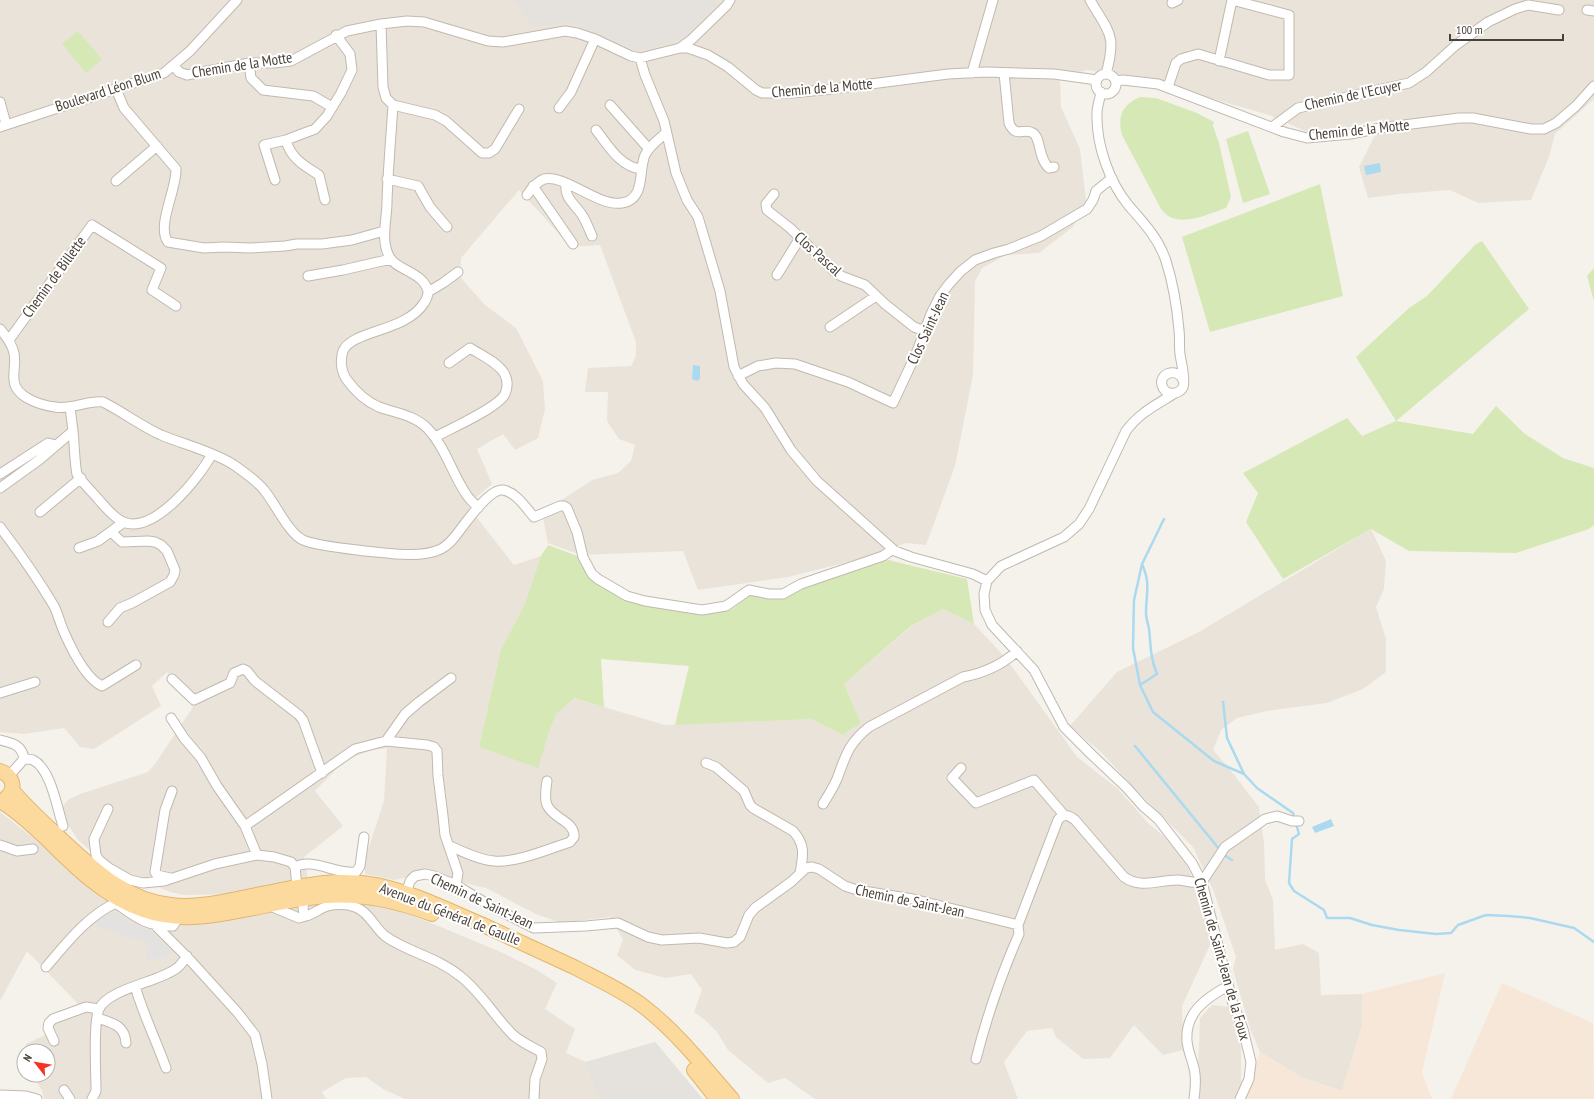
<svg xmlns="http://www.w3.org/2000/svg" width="1594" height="1099" font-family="'PT Sans Narrow',sans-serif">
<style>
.residential{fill:#e9e3da}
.commercial{fill:#f6e7d8}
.industrial{fill:#e5e1dd}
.green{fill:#d5e8b6}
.parking{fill:#e4e2e0}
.water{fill:#abd9ef}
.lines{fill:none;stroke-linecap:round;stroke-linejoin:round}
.stream{stroke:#abd9ef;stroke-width:2.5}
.street-casing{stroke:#c1b9ae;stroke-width:11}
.primary-casing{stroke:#e2b56d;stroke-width:16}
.street{stroke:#fff;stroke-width:9}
.primary{stroke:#fcda9e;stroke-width:14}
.labels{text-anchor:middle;stroke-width:4;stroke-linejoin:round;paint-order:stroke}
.street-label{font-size:15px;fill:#4a4239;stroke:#fff}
</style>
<rect width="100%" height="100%" fill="#f5f2ec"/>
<path class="residential" d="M0,0H1594V99L1555,134L1549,157L1531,200L1478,203L1450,190L1399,194L1368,198L1359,167L1383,119L1314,135L1269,115L1138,77L1086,70L1060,79L1061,107L1080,149L1086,201L1073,227L1039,253L1006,255L982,268L975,282L973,375L955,466L926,545L906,543L856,560L788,577L698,590L683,551L581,555L548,543L542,513L592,480L618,473L631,461L635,445L619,439L607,421L608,392H585L588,368L631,366L636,356V342L600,245L571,247L519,190L461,258L460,277L485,305L516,328L543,381L545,409L538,438L515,450L503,434L477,449L492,484L467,505L514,565L541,556L524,606L501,649L479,747L494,752L548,735L556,714L573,698L665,725L811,719L843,735L861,723L844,684L912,626L943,609L974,624L1005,657L1077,757L1117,788L1148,823L1179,849L1207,909L1210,945L1182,1006L1183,1050L1163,1055L1134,1025L1110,1058L1083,1059L1056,1037L1052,1028L1027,1031L1004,1062L1018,1099H815L785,1078L768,1083L728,1050L717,1032L705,1020L694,1012L702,990L691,974L666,978L635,970L617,955L623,940L610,917L561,923L536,914L486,888L464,883L434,871L394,880L365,874V859L384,801L387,748L371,750L344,761L315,791L343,826L304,857L308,880L245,894L184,895L170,892L113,868L94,854L78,840L65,820L62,807L69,799L80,794L148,772L155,764L193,707L167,672L152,686L161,706L94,749L80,747L64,728L24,734L0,732Z
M1371,529L1386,561L1384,589L1376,607L1386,639V672L1363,689L1327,703L1267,711L1237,718L1221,730L1213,750L1228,767L1259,807L1264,843L1265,880L1273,900L1275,950L1303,944L1319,953L1321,995L1362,994V1026L1342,1091L1303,1078L1260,1052L1251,1031L1233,970L1236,957L1214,892L1193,847L1134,788L1102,753L1070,726L1117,672L1199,632Z
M0,812L69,866L203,922L252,916L319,903L360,902L401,911L453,932L503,953L537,970L557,983L545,1009L575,1029L566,1053L586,1062L655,1042L702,1099H405L383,1089L366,1077L346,1078L322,1092L326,1099H44L42,1091L33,1075H48V1051H24L26,1044L45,1035V1023L80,1006L27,951L0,1001Z
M1212,1005L1229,1007L1241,1047V1084L1234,1099H1194L1198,1072L1200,1018Z"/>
<path class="commercial" d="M1445,973L1422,1072L1432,1099H1245L1260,1052L1303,1078L1342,1091L1362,1026V994Z
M1502,983L1593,1023L1594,1099H1451Z"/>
<path class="industrial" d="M511,0H715L716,4L684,38L638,51L571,23L533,26Z
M655,1042L703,1099H599L586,1062Z"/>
<path class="green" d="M78,31L102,59L86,73L62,44Z
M1140,97L1156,98L1197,113L1214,122L1213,126L1219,143L1231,197L1226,208C1211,213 1187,225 1170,217C1167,216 1164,212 1161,209L1122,135C1117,116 1122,105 1140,97Z
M1248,131L1270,194L1243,203L1226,139Z
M1320,184L1343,296L1210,332L1182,237Z
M1482,241L1529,309L1396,421L1473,434L1496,406L1525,434L1563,458L1594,468V525L1589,529L1516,553L1409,551L1371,529L1283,579L1246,522L1258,493L1243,473L1347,418L1362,436L1396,421L1356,357L1409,308L1427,296L1475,245Z
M1594,268V301L1587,276Z
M548,545L580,557L582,561L624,597L700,614L731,610L751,595L762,598L784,599L804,588L888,560L967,579L974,624L943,609L911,626L844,684L861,723L843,735L811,719L675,725L689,666L601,659L604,707L574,698L556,714L548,735L538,768L479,747L501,649L524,606L541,556Z"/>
<path class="parking" d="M110,909L137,926L148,929L171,950L165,958L145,959L149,945L133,937L128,938L93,923Z"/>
<path class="water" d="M1380,163L1381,172L1366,175L1364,166Z
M693,365L700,366V379L697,381L692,379Z
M1331,819L1334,826L1315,833L1312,827Z"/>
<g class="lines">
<path class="stream" d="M1164,519L1142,564L1134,600L1133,648L1140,685L1153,712L1214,761L1244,774
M1140,685L1157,674C1150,657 1151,646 1149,629C1148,624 1146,618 1146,613C1146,593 1151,584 1142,564
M1223,702L1227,738L1244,774L1257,788L1293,813L1299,834L1292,839L1289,883L1294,891L1324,910L1327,918H1350L1372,925L1399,930L1436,934L1451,933L1458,925L1486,915L1509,916L1530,918L1574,928L1594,942
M1135,746L1220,850
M1224,855L1232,860"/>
<defs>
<path id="street" d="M1090,0C1109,33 1117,34 1106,74
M1172,3L1178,0
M1587,10L1594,11
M381,24L383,87L386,98L393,105C391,137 388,169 387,202C387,220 380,241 390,258C397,270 425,273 428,292C428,296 426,300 424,303C406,332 352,330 343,351C340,360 341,372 347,380C355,391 365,401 379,407C395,413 415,415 428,429C445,447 452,473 466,494C469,499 474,503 478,508
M680,48L691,40L727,5L730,0
M640,58L645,75L664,121L676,173L687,200L698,217L704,237L720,291L734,367L743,384L765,408L791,450L817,481L895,551L911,557L973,574L987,581
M1219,61L1232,0
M249,63L251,78L263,90L313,96L332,107
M174,66L179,72L187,75L249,63H274L291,61L347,31L381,24L407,21L424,22L488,41L503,42L565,31L577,33L595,39L631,56L640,58L680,48H688L708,55L728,67L756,90L762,93H792L832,89L948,74L986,72L1054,74L1097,80
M972,73L993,0
M1004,73L1009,123C1016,139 1023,127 1033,133C1041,138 1038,158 1049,168L1054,167
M1096 84a10 10 0 1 1 20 0a10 10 0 1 1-20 0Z
M1116,81L1123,80L1158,84L1284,132L1307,138L1351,134L1380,128L1459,118H1473L1531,129H1544L1556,123L1576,106L1594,86
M1168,87L1176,63L1181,59L1198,54L1269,75H1289V15L1232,0
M116,89L124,108L176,169C177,189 156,226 168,242L204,248L224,247L250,248L285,246L297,244H322L352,240L384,231
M1101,92C1100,99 1097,106 1097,113C1096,144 1109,182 1129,206C1144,223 1159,239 1166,261C1173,283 1177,307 1179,330C1180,338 1179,346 1180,354C1181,362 1186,380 1183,387C1181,392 1175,394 1170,393C1167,393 1165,391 1163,388C1156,374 1177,366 1183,380
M0,102L6,124
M393,105L435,115L446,121L482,153H489L495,149L519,109
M610,105L649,149
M559,108L571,92L595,39
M0,127L164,73L190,51L237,0
M1272,127L1298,108L1409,83L1426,72L1456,45L1488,22L1515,9L1528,5L1559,10
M596,130C608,145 620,167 641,169
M286,140C290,158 305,166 319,175L325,200
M387,179L418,186L430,207L447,227
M275,180L264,145L286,140L315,129L327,116L341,93L352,70L350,54L336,35
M116,181L157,146
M566,184C564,198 575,204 582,215C586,221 589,229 592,236
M533,186L573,244
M774,194L766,204L767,210L790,228L834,271L841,276L865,285L885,304L914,327L925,331
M527,195C531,189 536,182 544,179C565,174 598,207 622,203C646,199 638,171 645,155C649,146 659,139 666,133
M777,275L800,238
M308,276L343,270L391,259
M428,292L443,283L458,272
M830,327L876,296
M0,329C6,336 12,344 14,353C16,363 13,371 14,380C15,397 40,405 55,407C72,410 87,400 103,402C123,412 141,426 161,435C185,445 212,451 234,465C244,472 257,481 264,490C275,503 289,534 303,540C316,546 350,549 366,551C387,553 420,559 441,549C449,545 454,538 460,530C467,521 490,488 503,490C516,492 526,508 534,517L560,506H564L567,508L577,532L583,557L592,574L598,579L627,596L645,601L702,610L726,606L749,590L769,594H783L801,584L883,556L893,549
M9,340L92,225L161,268L152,290L176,306
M738,376L758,366L776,363L795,364L848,382L893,403L916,354L931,314L940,296L949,284L961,271L975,260L994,253L1009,249L1041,236L1087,209L1093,200L1096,191L1112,178
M1175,393C1156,405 1139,413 1126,431L1089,509L1079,524L1064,537L1001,566L987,581L984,594L985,610L992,625L1034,670L1064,727L1092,755L1126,787L1143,806L1158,819L1192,863L1202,882L1233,1004L1243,1029L1251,1062L1249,1079L1240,1099
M73,431C74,440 75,467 77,474C80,480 94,494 99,500C106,508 113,517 123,522C154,535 199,478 212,454
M435,437C450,429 498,408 505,394C508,387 508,380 504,373C497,362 481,355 470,348L449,363
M0,474L48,443L56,445
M0,488L39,460L73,431L70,407
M40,512L81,478
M0,527C19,552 38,579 54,606C58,614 60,623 64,632C71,648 85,678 102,686L136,665
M79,548L98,541L124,522
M108,622L120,608L132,603L170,582L174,575L175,570L167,551L161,545L155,542L148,541L122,542L111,532
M172,679L194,700L230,683L234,673L243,669L247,671L255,681L299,715L303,720L322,773
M0,693L35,682
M171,718L184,738L201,758L217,786L245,826L257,855
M0,740C13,743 22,745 24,759L9,776
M386,741L427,745L434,747L437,751L438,776L443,816L445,835L458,873L456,885
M24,759C27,759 31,759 33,760C51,769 57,808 63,826
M706,763L716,767L744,791L750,805L753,808L793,831C806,845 803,856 800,873
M961,768L952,778L976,803L1034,780L1064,815
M823,804C828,796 833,788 837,779C846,755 848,744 869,727L963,677C984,673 1001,666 1017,651
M108,809L94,839L96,855L99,860L109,868L130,880L143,883L164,881L215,864L257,855L274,857L291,862L295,867L297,886
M245,826L355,749L386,741L405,714L419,702L451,678
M0,845L17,851L33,849
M450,846C464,852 479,860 494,861C517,863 548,849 570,842L574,837C575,821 553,819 547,805C544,798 546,788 547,781
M295,867C313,857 336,875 356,872L360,866L364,837
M170,878L157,875L155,872L165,810L172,791
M1202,882L1225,847L1265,819L1277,816L1292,821H1299
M406,894L410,881L415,876L425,874L434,876L456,885L494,908L534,928L586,926L618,923L648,937L662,940L699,938L727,943L734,942L740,937L749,915L755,908L791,882L806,868L812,867L819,869L845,886L857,890L913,899L1018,925L1058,820C1063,813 1069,815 1075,820L1124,877C1141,889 1158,880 1177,880C1185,880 1193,884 1202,882
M117,904C138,919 146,926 173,926L178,918
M269,905L275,908L299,918L306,916C301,909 303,904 307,898
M306,916C314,914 320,908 328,906C335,904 347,904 355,907C368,911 375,928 385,936C407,952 437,957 460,976C481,992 494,1016 513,1035C521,1042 532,1047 541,1052L542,1059L535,1079L534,1099
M156,926L190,960L238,1013L255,1035L262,1064L267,1099
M46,967C66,944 88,915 116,903
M135,986C143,1014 156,1040 166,1068
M98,1018C112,1023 125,1025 126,1043
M54,1041L48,1028L49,1023L53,1019L86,1007L99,1009
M976,1059C987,1016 1001,975 1019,934L1018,925
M64,1090L70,1099
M0,1095L26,1096L37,1099
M92,1099L96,1091C96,1074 93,1022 99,1009C109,988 160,982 177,968C181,965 184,960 187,956
M1194,1099C1195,1091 1196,1082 1195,1074C1194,1063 1188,1053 1187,1041C1185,1012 1206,998 1228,986"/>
<path id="primary" d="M0,771C12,775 17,787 7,797
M12,790C27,808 45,824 62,840C95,870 125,900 171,905C201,909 233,899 262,894C298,887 332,878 369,884C406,889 449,911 483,925C513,939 544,953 574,967C597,979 622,990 643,1006C677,1032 704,1067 732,1099
M0,801C17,810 32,826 47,839C75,867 105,897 143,910C185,925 227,913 269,905C287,901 306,898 325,896C363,893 397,901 432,914
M694,1070L717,1099"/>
</defs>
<use href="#street" class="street-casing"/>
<use href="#primary" class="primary-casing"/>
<use href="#street" class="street"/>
<use href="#primary" class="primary"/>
</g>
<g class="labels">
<g class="street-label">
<text transform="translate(242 65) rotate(-9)" y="5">Chemin de la Motte</text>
<text transform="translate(822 88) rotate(-5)" y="5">Chemin de la Motte</text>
<text transform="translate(108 90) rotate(-18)" y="5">Boulevard Léon Blum</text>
<text transform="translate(1353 95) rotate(-12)" y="5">Chemin de l'Ecuyer</text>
<text transform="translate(1359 130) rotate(-6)" y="5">Chemin de la Motte</text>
<text transform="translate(818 254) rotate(42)" y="5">Clos Pascal</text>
<text transform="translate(54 277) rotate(-54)" y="5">Chemin de Billette</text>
<text transform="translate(928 328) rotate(-65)" y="5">Clos Saint-Jean</text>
<text transform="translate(482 901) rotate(25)" y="5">Chemin de Saint-Jean</text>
<text transform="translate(910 901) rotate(12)" y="5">Chemin de Saint-Jean</text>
<text transform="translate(450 914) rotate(21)" y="5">Avenue du Général de Gaulle</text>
<text transform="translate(1222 959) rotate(74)" y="5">Chemin de Saint-Jean de la Foux</text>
</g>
</g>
<g transform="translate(36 1063) rotate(301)"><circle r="19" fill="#ffffff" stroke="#b7b3b0"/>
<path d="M0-3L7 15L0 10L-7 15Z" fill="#f53223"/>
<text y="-6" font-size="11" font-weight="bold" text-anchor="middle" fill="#4a4239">N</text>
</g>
<path d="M1450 34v6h113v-6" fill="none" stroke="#4a4239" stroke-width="2"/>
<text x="1456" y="34" font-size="12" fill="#4a4239" stroke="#ffffff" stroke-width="3" paint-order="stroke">100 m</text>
</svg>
